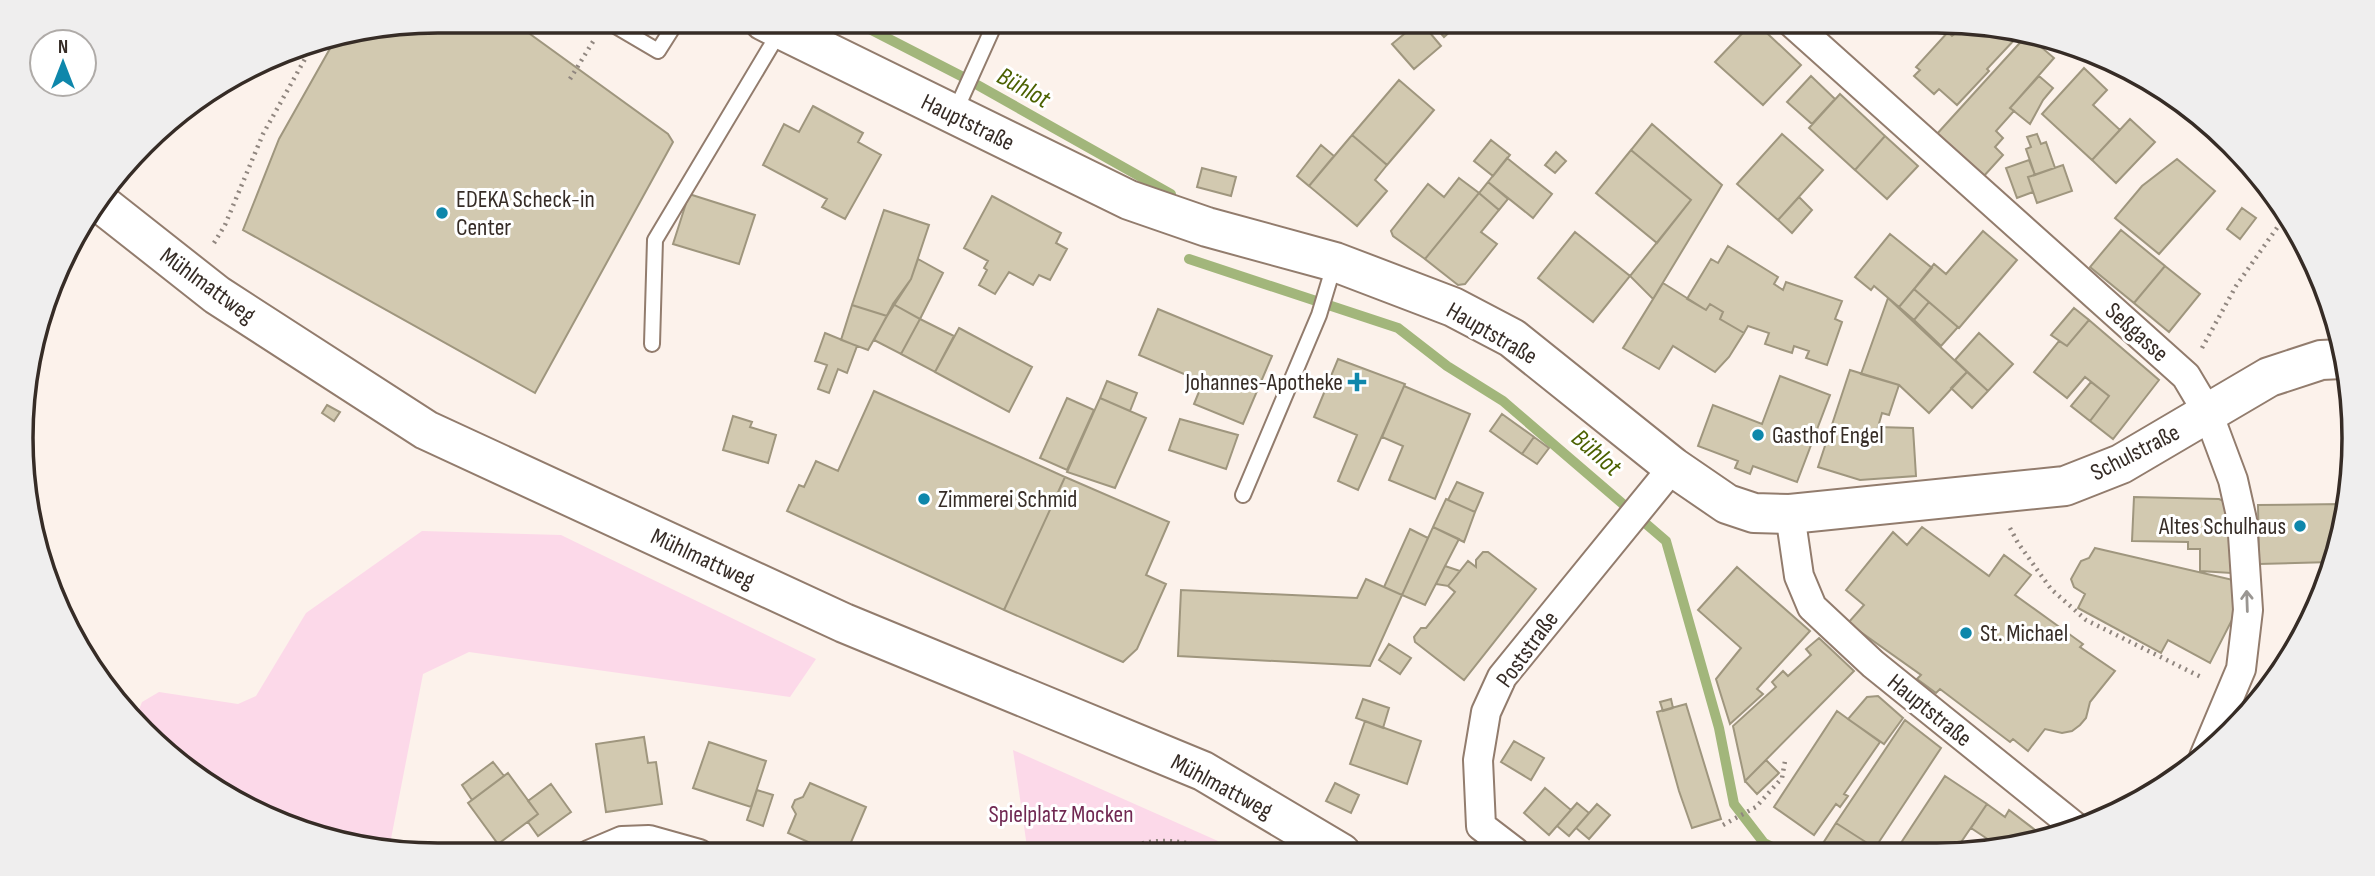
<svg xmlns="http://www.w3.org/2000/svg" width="2375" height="876" font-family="'Sofia Sans Condensed',sans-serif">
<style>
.green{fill:#fcd9e9}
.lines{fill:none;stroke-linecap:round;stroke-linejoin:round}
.stream{stroke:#a2b67b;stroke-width:10}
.building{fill:#d2c9b0;stroke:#9f967e;stroke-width:2}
.lane-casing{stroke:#927c6d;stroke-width:18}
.street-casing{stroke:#927c6d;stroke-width:32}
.secondary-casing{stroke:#927c6d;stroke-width:42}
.path{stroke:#90867f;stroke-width:4.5;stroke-dasharray:2 5;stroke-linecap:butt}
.lane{stroke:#fff;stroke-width:14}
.street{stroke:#fff;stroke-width:28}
.secondary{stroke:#fff;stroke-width:38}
.oneway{stroke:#9a9692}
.poi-dot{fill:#0e87ab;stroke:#fff;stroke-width:2.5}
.labels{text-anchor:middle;stroke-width:6;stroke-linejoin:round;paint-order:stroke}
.street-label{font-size:24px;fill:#362c26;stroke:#fff}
.poi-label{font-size:24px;fill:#362c26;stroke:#fff;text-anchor:start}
.park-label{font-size:24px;fill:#702852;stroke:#fff}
.water-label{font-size:26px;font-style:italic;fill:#4b6100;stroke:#fff}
.rim{fill:none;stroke:#362c26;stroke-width:3.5}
</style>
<rect width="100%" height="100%" fill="#fcf2eb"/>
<path class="green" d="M422,531L561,535L816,659L790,697L469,652L423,674L389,849L330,841L184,769L136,717L142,702L159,692L238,704L256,696L306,613Z
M1013,750L1218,841L1211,853L1028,854Z"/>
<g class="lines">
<path class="stream" d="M854,21L965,78L1171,194
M1189,259L1398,328L1447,366L1503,401L1666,541L1719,728L1734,804L1764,843L1782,852"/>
</g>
<path class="building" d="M438,21H512L668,134L673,142L535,393L243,230L279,139L336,38Z
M1420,21L1441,46L1414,69L1392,44Z
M1430,21H1462L1444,37Z
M1700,21H1715L1708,28Z
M1754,21L1801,65L1763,105L1715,62Z
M1966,25L2019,32L2016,35L2017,37L1987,69L1989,71L1957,105L1939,89L1934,94L1914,76L1920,70L1916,67L1948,32L1952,36Z
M2027,35L2054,58L2010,108L2014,111L1996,131L2003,138L1995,147L2003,155L1983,177L1936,135Z
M2084,68L2107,90L2093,105L2120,130L2092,160L2042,114Z
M1811,76L1835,99L1812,124L1787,102Z
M2039,76L2053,88L2043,100L2030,124L2010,108Z
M1399,80L1434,110L1387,165L1352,135Z
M1840,94L1885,136L1855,170L1809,128Z
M813,106L863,133L858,142L881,155L845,219L822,207L827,199L763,165L784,124L799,132Z
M2130,119L2155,142L2116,183L2092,160Z
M1652,124L1722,185L1653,299L1630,276L1691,200L1631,150Z
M1782,134L1823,170L1778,220L1737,184Z
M2037,134L2041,144L2046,142L2055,168L2035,175L2026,149L2031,147L2027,137Z
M1352,135L1387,165L1375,180L1387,191L1357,226L1309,186Z
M1885,136L1918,166L1887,199L1855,170Z
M1491,140L1510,155L1493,176L1474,161Z
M1321,145L1334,156L1309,186L1297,176Z
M1631,150L1691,200L1657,243L1596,193Z
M1556,152L1566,161L1555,173L1545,165Z
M1507,158L1552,194L1533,218L1488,182Z
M2177,159L2215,191L2159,254L2115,218L2142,186Z
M2029,160L2035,175L2028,177L2033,192L2017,198L2006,168Z
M2063,165L2072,191L2037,203L2028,177Z
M1202,168L1236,177L1231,196L1197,187Z
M1459,178L1479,193L1425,259L1393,236L1391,231L1428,184L1444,197Z
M1488,182L1508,199L1499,210L1479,193Z
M1479,193L1499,210L1481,232L1497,244L1465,284L1458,285L1425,259Z
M689,194L755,215L739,264L673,244Z
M992,196L1061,233L1056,243L1067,249L1050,280L1039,275L1033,285L1009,272L995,294L979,285L987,270L984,268L988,261L964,248Z
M1799,197L1812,210L1792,233L1778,220Z
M2242,208L2256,218L2240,239L2227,229Z
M884,210L929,225L911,279L887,316L852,305Z
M2121,230L2165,266L2134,303L2090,267Z
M1983,231L2017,260L1959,328L1914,289L1934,264L1946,274Z
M1575,232L1630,276L1593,322L1538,278Z
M1890,234L1932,268L1899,307L1874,286L1871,290L1855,277Z
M1728,246L1778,277L1774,284L1783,290L1786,282L1842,301L1835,319L1842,322L1827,365L1806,358L1809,351L1794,346L1792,353L1765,344L1769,333L1748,326L1744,333L1720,319L1723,312L1710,304L1706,310L1687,299L1711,259L1718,263Z
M918,259L943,273L920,319L893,304L911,279Z
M2165,266L2200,294L2169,332L2134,303Z
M1663,283L1706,310L1710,304L1723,312L1720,319L1744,333L1729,357L1715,372L1673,346L1659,369L1623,348Z
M1914,289L1929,302L1914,320L1899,307Z
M1888,298L1967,372L1929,413L1899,385L1861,374Z
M1929,302L1958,327L1941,346L1914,320Z
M893,304L920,319L901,354L874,340Z
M852,305L887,316L868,350L841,340Z
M2074,308L2089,320L2067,346L2051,335Z
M1158,309L1272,356L1243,424L1194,404L1203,382L1139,355Z
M920,319L954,336L935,372L901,354Z
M2089,320L2159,380L2113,439L2090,421L2109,396L2085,377L2067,398L2034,372L2059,341L2067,346Z
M959,328L1032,367L1009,412L935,372Z
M825,333L857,346L847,373L838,369L829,393L818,389L827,365L815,361Z
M1979,333L2013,364L1988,391L1955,360Z
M1338,359L1405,384L1358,490L1338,481L1357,435L1314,417Z
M1850,370L1899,385L1889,415L1882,413L1878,427L1913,428L1916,476L1860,480L1818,467Z
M1967,372L1988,391L1972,408L1951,388Z
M1780,376L1830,395L1797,482L1753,466L1750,474L1735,468L1738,461L1698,446L1713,405L1762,424Z
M1107,381L1137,393L1130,411L1100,398Z
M2091,382L2109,396L2090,421L2071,406Z
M1404,386L1470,414L1435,499L1389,480L1403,446L1382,437Z
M874,391L1065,477L1004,610L787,511L799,485L804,487L816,461L838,471Z
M1067,398L1094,410L1067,470L1040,458Z
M1100,398L1146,418L1115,488L1067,472Z
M327,405L340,412L334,421L322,413Z
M1502,414L1534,437L1522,454L1490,431Z
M733,416L752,422L750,427L776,435L768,463L723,450Z
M1180,419L1238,435L1226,469L1169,450Z
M1534,437L1549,448L1537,464L1522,454Z
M1065,477L1169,522L1146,575L1166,584L1137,649L1123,662L1004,610Z
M1457,482L1483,493L1475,512L1448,500Z
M2134,497L2219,499L2226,502L2230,508L2231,573L2200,571V549H2188V542L2132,541Z
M1446,499L1475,512L1464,542L1433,527Z
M2342,504L2340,546L2332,562L2259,564L2258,505Z
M1433,527L1459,539L1425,605L1402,595Z
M1922,527L1989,576L2004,555L2031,575L2015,595L2083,644L2080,647L2115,671L2090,702L2086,718L2080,725L2072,731L2062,733L2045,729L2028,751L2013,739L2010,742L1940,689L1936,693L1917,679L1921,675L1848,623L1864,605L1846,590L1893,532L1907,545Z
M1410,529L1428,538L1402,595L1384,587Z
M2095,548L2233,580L2234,616L2210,663L2168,640L2161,653L2078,608L2085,594L2074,587L2071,579L2081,561L2089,558Z
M1483,552H1488L1536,589L1464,680L1415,642L1414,637L1421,628H1426L1455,592L1448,586L1468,561L1476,567V560Z
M1445,566L1460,571L1448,586L1436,584Z
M1737,567L1810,631L1757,689L1763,694L1730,724L1716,679L1741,648L1698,610Z
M1366,579L1402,595L1370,666L1178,656L1181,590L1357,598Z
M1819,638L1854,671L1745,781L1733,726L1776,687L1772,682L1783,671L1788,676L1811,655L1806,649Z
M1389,644L1411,658L1400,674L1379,660Z
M2257,688L2265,691L2246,712Z
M1878,696L1903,718L1884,744L1848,719L1867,697Z
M1363,699L1389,708L1383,728L1356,718Z
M1671,699L1673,708L1663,711L1660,702Z
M1686,704L1721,819L1692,828L1679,791L1657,712Z
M1837,711L1880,742L1844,794L1848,796L1840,807L1836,804L1814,835L1774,807Z
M1905,720L1941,748L1875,848L1836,823Z
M1365,721L1421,741L1407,784L1350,764Z
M644,737L648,763L656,762L662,804L606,812L596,744Z
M1514,741L1544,758L1531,780L1501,762Z
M709,742L766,761L751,807L693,788Z
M1766,760L1779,773L1757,794L1745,781Z
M493,762L504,776L472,800L462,785Z
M508,773L538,814L498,844L468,803Z
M1945,776L1987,804L1955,851L1895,852Z
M810,783L866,807L846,854H835L788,833L796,814L792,807L795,800L803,797Z
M1335,783L1359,795L1351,813L1326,801Z
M551,784L571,812L538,836L528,822L538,814L528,801Z
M1545,788L1571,810L1549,835L1524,813Z
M757,790L773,795L763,826L747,820Z
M1577,803L1589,813L1569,836L1557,826Z
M1597,804L1610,815L1589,839L1576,828Z
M1987,804L2005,817L2009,810L2043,836L1992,851H1982L1989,840L1971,828Z
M1836,823L1875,848L1873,852H1827L1820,848Z"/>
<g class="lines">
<defs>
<path id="lane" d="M607,21L658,51L677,21
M955,112L996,21
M652,344L655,240L780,31
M1243,495L1319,315L1335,262"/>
<path id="street" d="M1790,21L2186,376L2208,413L2233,480L2242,520L2248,610L2241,669L2204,757
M1790,514L1799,576L1812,607L1873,664L2074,826
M1515,852L1481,826L1478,760L1486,712L1502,677L1673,467
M589,855L622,841L649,840L699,854"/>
<path id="secondary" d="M764,21L1129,200L1207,227L1335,262L1453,307L1512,338L1673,467L1727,504L1754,513L1790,514L2065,486L2121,464L2269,377L2321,360L2342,359
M99,202L217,295L426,430L844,623L1203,771L1341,853"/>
</defs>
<use href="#lane" class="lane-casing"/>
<use href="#street" class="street-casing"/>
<use href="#secondary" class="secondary-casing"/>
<path class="path" d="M570,79L594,40
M214,243L225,225L263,134L315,41
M2202,348L2236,286L2286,215
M2010,528L2018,543L2051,589L2086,620L2203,678
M1723,825L1756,807L1782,778L1785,761
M1116,853C1147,836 1185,838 1217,853"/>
<use href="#lane" class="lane"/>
<use href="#street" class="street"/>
<use href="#secondary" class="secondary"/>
</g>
<defs><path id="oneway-shaft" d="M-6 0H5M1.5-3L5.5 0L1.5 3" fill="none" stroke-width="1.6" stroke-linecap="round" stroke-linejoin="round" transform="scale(1.75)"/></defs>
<use class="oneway" href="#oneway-shaft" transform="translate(2247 601) rotate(-92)"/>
<g class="poi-dot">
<circle cx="442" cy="213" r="7"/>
<path d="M1353.5 371.5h7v7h7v7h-7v7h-7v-7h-7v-7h7z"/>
<circle cx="1758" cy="435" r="7"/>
<circle cx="924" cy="499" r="7"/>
<circle cx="2300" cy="526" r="7"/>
<circle cx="1966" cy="633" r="7"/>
</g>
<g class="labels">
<g class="street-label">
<text transform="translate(968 122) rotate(26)" y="8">Hauptstraße</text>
<text transform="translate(208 285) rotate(36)" y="8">Mühlmattweg</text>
<text transform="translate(2137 332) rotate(42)" y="8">Seßgasse</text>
<text transform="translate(1492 333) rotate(30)" y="8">Hauptstraße</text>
<text transform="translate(2135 452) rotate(-27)" y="8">Schulstraße</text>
<text transform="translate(703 558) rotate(25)" y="8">Mühlmattweg</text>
<text transform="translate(1527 649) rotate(-54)" y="8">Poststraße</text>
<text transform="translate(1930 710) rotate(39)" y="8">Hauptstraße</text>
<text transform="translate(1222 786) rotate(28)" y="8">Mühlmattweg</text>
</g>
<g class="poi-label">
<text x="456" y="207">EDEKA Scheck-in<tspan x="456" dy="28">Center</tspan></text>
<text x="1343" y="390" text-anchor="end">Johannes-Apotheke</text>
<text x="1772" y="443">Gasthof Engel</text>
<text x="938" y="507">Zimmerei Schmid</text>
<text x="2286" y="534" text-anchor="end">Altes Schulhaus</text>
<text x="1980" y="641">St. Michael</text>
</g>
<g class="park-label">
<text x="1061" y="822">Spielplatz Mocken</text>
</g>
<g class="water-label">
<text transform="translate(1024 87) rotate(29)" y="9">Bühlot</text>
<text transform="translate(1597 452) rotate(41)" y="9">Bühlot</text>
</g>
</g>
<path d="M0 0H2375V876H0ZM438 33H1937A405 405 0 0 1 2342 438V438A405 405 0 0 1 1937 843H438A405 405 0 0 1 33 438V438A405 405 0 0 1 438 33Z" fill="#efeeee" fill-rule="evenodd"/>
<path class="rim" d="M438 33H1937A405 405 0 0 1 2342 438V438A405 405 0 0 1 1937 843H438A405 405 0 0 1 33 438V438A405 405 0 0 1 438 33Z"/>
<g transform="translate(63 63)"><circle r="33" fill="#ffffff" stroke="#afaba8" stroke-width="2"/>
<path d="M0-5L12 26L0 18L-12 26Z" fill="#0e87ab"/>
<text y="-10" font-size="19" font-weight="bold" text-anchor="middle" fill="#362c26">N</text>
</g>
</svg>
